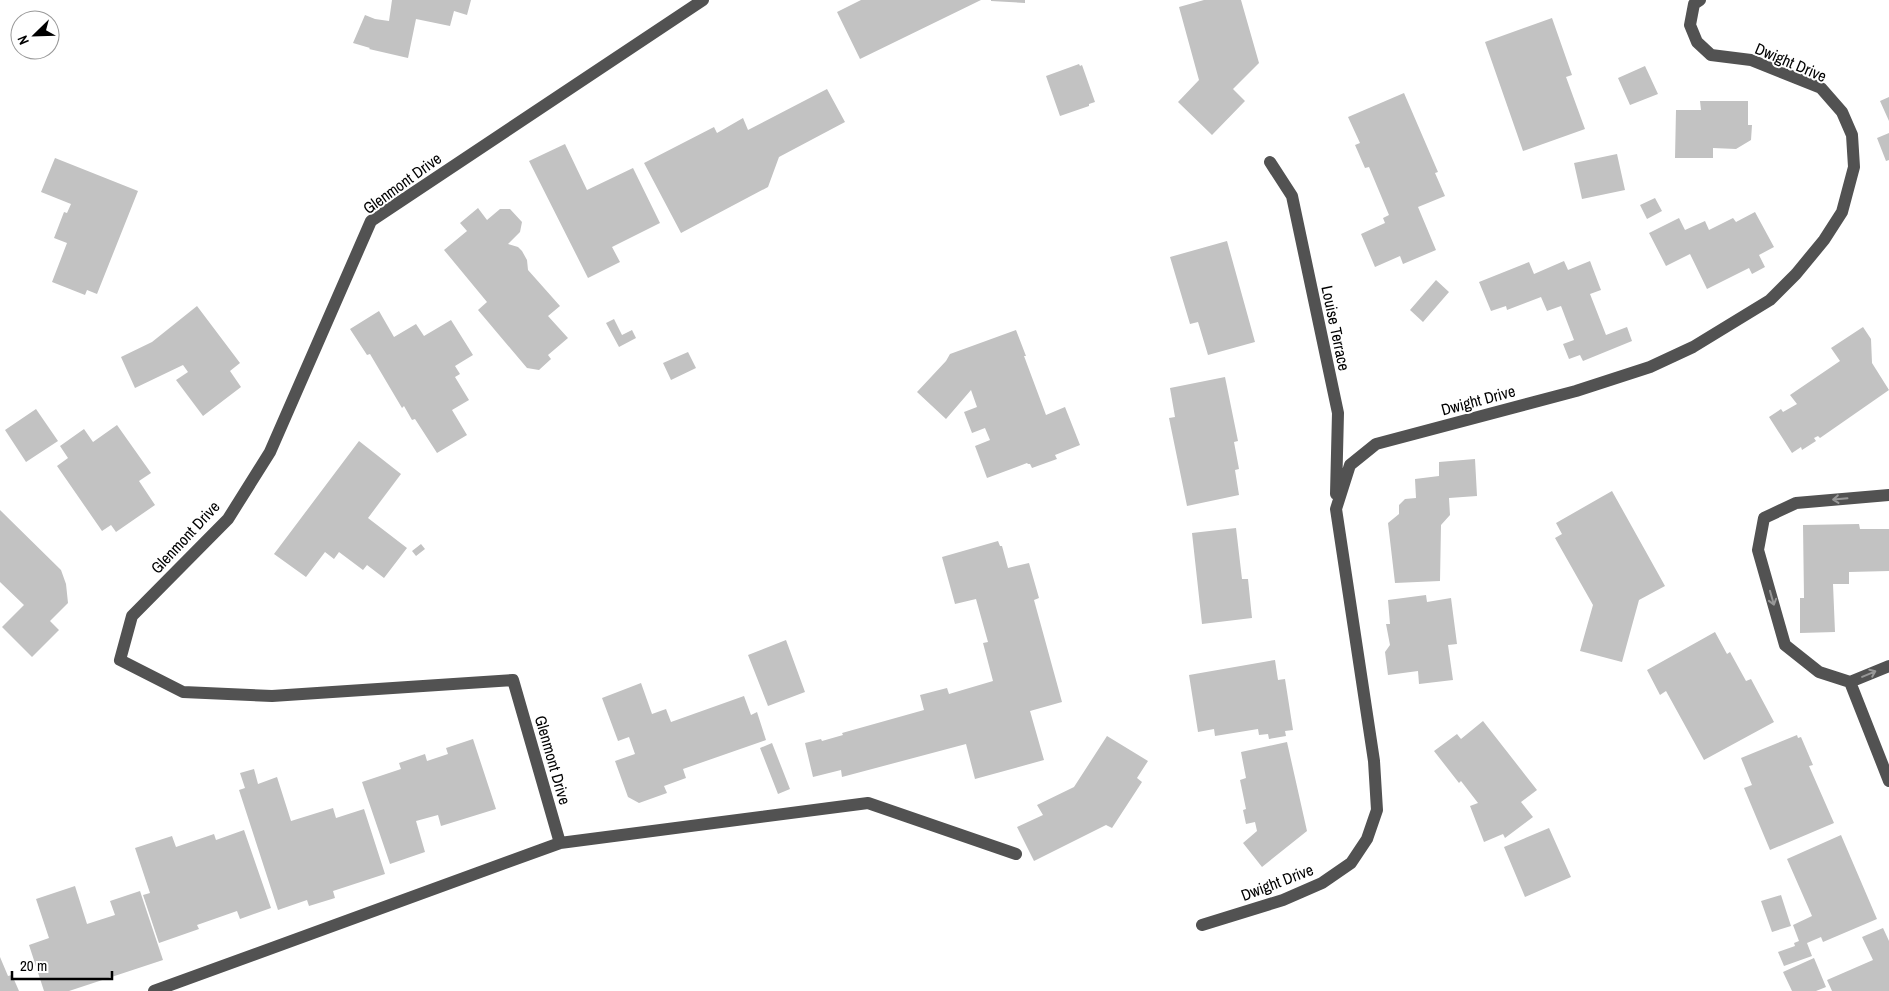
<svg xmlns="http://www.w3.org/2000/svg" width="1889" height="991" font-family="'Archivo Narrow',sans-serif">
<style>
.building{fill:#c2c2c2}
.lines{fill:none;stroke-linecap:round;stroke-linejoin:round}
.minor{stroke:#525252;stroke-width:12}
.oneway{stroke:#979797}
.labels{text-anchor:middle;stroke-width:4;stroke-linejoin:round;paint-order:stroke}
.street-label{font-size:16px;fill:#000;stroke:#fff}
</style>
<rect width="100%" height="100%" fill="#fff"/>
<path class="building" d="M392,0H471L467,15L454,11L450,26L416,19L408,58L369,49L370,48L353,43L365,15L375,19L389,21Z
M861,0H981L860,59L837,12Z
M991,0H1025V3L991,1Z
M1204,0H1241L1259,63L1233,89L1245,101L1212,135L1178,102L1199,80L1179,7Z
M1552,18L1572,75L1566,77L1585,129L1523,151L1485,42Z
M1079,64L1080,66L1082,65L1095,102L1089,104V106L1060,116L1046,76Z
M1645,66L1658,94L1630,105L1618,78Z
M827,89L845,122L779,157L768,187L681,233L644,163L714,127L717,133L743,118L748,130Z
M1404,93L1438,172L1435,173L1445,196L1418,207L1436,250L1403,264L1400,256L1375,267L1361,234L1385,223L1383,218L1389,215L1369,167L1365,168L1355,145L1360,143L1348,117Z
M1889,97V121L1880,101Z
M1700,101H1748V125H1752L1751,140L1736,149L1713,148V158H1675L1676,110H1701Z
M1889,133V160L1886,161L1877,138Z
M565,144L587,190L633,168L660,223L612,247L620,262L588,278L529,161Z
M1617,154L1625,190L1582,199L1574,163Z
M55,158L138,191L97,294L87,290L85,295L52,282L67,243L54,238L64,212L67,213L71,204L41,192Z
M1655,198L1662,211L1647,219L1640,205Z
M478,208L487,220L500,209H510L522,222L520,232L508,244L518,247L522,251L527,260L528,270L560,306L548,316L568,338L548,355L551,359L539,370L527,368L478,310L487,302L444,250L467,231L460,223Z
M1755,212L1774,247L1759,255L1765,267L1752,274L1749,268L1707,289L1690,254L1666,266L1649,233L1679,218L1685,230L1705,221L1709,230L1733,218L1736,222Z
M1227,241L1255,342L1208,355L1198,322L1190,324L1170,257Z
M1564,261L1568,270L1590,261L1601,290L1590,294L1606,335L1627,327L1632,341L1583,361L1580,355L1569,359L1563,344L1574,340L1561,306L1547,311L1541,297L1507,310L1506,306L1491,311L1479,282L1529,262L1534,274Z
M1436,280L1449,292L1423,322L1410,310Z
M197,306L240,363L230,371L241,387L203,416L176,380L188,372L183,365L135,388L121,357L152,342Z
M379,311L394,337L416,324L424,336L451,320L473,355L455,366L460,374L455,377L469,400L452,410L467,435L437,453L415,419L412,420L404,406L402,408L370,354L367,355L350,329Z
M614,319L622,335L632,330L636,338L619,347L606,323Z
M1863,327L1871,339L1872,363L1889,390L1820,438L1818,436L1814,438L1816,441L1802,450L1801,447L1792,453L1769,417L1781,409L1783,412L1797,404L1790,395L1840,361L1831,348Z
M1016,330L1026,356H1024L1046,415L1065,407L1080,445L1055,455L1057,459L1032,468L1030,464H1028L1027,463L987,478L975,446L990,440L985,428L972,433L964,412L977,407L971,390L946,419L917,392L946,361L950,354Z
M688,352L696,368L671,380L663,363Z
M1225,377L1238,441L1234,442L1239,469L1235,470L1239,495L1187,506L1169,418L1175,417L1170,388Z
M36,409L58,441L26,462L5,430Z
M117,425L151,473L139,481L155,505L116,532L111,525L102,531L57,466L68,458L60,446L84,429L93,442Z
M359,441L401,474L368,518L407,548L384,578L367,565L363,570L339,552L334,559L325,552L306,577L274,554Z
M1475,459L1477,496L1449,498L1450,515L1441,525L1440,581L1395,583L1388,523L1399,514V505L1405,499L1416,498L1415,479L1439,476V462Z
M1612,491L1665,586L1639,600L1622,662L1580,651L1593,605L1555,538L1562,534L1556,523Z
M0,510L61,570L66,584L68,603L50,621L59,630L32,657L2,627L24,605L0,582Z
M1859,524L1860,529H1889V571L1849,572V584H1833L1835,632L1800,633V598H1804L1803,525Z
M1236,528L1242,579H1248L1252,618L1202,624L1192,533Z
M998,541L1000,546H1002L1008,568L1029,563L1039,598L1034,600L1062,702L1030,711L1044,760L975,779L966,744L842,777L841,770L813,777L805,743L821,739L822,741L843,735L842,733L924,710L920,695L947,688L949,694L993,681L983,643L988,642L976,599L955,604L942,557Z
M421,544L425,549L416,556L412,551Z
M1426,595L1427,602L1451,598L1457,644L1448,645L1453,680L1419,684L1418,671L1388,675L1385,652L1390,645L1386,624H1390L1388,600Z
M1715,632L1727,654L1730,652L1746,681L1751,679L1774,722L1704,760L1666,691L1660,695L1647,670Z
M786,640L805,692L768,706L748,655Z
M1275,660L1278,680L1285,679L1293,730L1285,731L1286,736L1269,739L1268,734L1259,735L1258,729L1215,736L1214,729L1198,732L1189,675Z
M641,683L652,714L666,709L671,722L744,696L751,715L757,712L766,740L683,769L686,778L664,786L667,793L639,803L628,797L615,761L635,754L629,737L618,741L602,698Z
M1483,721L1537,790L1521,802L1533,817L1505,838L1503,834L1484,842L1470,806L1478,803L1461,781L1459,783L1434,751L1457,734L1461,739Z
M1797,735L1798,738L1801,737L1813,765L1809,766L1834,823L1770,850L1744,788L1752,785L1741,758Z
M1107,736L1148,761L1137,778L1142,782L1112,828L1106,825L1034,861L1017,827L1043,815L1037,805L1074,787Z
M473,739L496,809L441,826L438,815L416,821L425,852L390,864L362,782L401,769L399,763L425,754L427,761L448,754L446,748Z
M1287,742L1307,831L1262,867L1243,843L1257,831L1255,822L1246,824L1243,810L1246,809L1240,780L1246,778L1241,752Z
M772,743L790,789L778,794L760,748Z
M254,769L258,784L277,777L291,821L333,808L336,818L364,809L385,874L333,891L335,898L309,906L307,900L278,910L239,790L245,788L240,773Z
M1549,828L1571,877L1525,897L1504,847Z
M244,830L271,908L240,919L237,911L197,925L199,929L159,943L143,895L150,893L135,848L172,836L176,847L214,834L216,840Z
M1841,835L1877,919L1823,942L1821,937L1807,943L1812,956L1784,966L1778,952L1795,946L1794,943L1799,941L1793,925L1812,916L1787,859Z
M75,886L87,924L115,915L110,901L140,891L163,960L69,991H44L29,945L49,938L36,899Z
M1781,895L1791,926L1772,932L1761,901Z
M1883,928L1889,941V991H1832L1827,980L1873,960L1862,937Z
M0,957L8,976L12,975L19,991H0Z
M1814,958L1826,987L1816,991H1792L1783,972Z"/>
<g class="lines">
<path class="minor" d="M1270,162L1292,196L1338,413L1336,494
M1850,682L1819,672L1785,645L1758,550L1764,518L1796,503L1889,495
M1850,682L1889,781
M1850,682L1889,666
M560,843L513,680L272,696L183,692L120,660L132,616L228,519L270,452L371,221L703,0
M1202,925L1283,900L1322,883L1351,863L1367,839L1377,810L1374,761L1336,509L1350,465L1376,444L1576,391L1650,367L1693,347L1770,300L1796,274L1824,240L1842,212L1854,167L1852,135L1842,112L1821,88L1751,60L1711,55L1697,42L1690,25L1694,4L1700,0
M154,991L560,843L868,803L1016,854"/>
</g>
<defs><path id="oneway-shaft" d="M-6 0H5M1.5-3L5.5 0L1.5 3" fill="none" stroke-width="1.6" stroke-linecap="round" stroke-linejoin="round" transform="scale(1.25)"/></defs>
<g class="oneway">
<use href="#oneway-shaft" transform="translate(1840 499) rotate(175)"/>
<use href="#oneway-shaft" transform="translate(1772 598) rotate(74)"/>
<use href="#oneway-shaft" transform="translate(1869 674) rotate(-23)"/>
</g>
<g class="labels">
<g class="street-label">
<text transform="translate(1791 62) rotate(23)" y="6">Dwight Drive</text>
<text transform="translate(402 183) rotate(-36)" y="6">Glenmont Drive</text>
<text transform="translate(1336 328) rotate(78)" y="6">Louise Terrace</text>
<text transform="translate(1478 400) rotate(-15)" y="6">Dwight Drive</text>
<text transform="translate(185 537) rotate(-47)" y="6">Glenmont Drive</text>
<text transform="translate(553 760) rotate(74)" y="6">Glenmont Drive</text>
<text transform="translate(1277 882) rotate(-21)" y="6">Dwight Drive</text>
</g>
</g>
<g transform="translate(35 35) rotate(247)"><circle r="24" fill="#ffffff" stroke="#999999"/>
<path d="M0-4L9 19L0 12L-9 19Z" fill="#000000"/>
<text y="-8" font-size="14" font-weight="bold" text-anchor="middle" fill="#000000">N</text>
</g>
<path d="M12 971v8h100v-8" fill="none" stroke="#000000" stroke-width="2.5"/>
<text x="20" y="971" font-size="15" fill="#000000" stroke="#ffffff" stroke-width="4" paint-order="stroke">20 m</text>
</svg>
